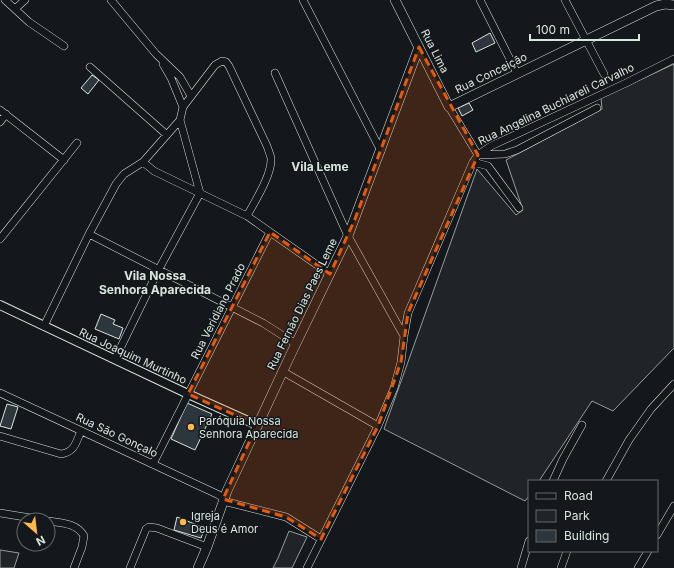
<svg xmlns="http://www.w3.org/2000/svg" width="674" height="568" font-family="Inter,sans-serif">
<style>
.green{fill:#202428;stroke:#939e99}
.building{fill:#2c363c;stroke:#d8e6dc}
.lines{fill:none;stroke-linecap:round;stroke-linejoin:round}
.minor-casing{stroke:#d8e6dc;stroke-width:8}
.tertiary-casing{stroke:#d8e6dc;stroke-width:10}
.secondary-casing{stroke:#d8e6dc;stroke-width:10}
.minor{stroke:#14181c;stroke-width:7}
.tertiary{stroke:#14181c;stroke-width:8}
.secondary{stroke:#14181c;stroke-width:9}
.marked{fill:#e8590c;fill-opacity:0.2;stroke:#e8590c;stroke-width:3;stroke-dasharray:8 5;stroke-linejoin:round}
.poi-dot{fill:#ffb74d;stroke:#14181c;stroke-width:1.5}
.labels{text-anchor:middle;stroke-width:3;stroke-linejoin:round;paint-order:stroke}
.street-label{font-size:11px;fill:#d8e6dc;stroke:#14181c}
.poi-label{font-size:11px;fill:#d8e6dc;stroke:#14181c;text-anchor:start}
.neighbourhood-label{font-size:12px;font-weight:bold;fill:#d8e6dc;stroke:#14181c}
</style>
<rect width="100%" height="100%" fill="#14181c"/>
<path class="green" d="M674,64V348L613,411L592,401L539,481H529V496L525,501L384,429L477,169L516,215L523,210L506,160L602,109L601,98Z
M289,531L307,537L292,568H273L278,558Z
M0,550L19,553L14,568H0Z"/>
<path class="building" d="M490,33L495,43L476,52L472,43Z
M92,75L99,80L88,94L81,88Z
M469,103L473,110L462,116L458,108Z
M101,314L115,320L113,324L123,328L119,339L95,329Z
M187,403L212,414L195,450L171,439Z
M7,404L18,407L11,429L0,426Z
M177,517L205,528L201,538L174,530Z"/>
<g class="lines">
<defs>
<path id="minor" d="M5,0L29,22L64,46
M111,0L156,54L180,77L191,96
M303,0L381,151
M480,0L517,73
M565,0L604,74
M16,8L25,0
M163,64L171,78L183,107
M90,67L167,135
M275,73L348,236L404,336
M449,107L478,155
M0,110L64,160
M0,122L6,114
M478,155L505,154L517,150L597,108
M143,162L154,171L247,216L330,274
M473,162L488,166L519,208
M89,234L263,323L296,344
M0,239L77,143
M44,326L89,234L116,184L124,174L143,162L180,120L183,107L215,65L222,61L226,62L229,66L267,146C268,149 270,154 271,158C272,175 255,201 247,216
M115,359L159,269L200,193L180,120
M282,371L378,426
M0,393L219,495L227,502L286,517L321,539
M0,436L61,454C75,452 76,442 81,431
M153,464L270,232
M553,481L563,459L582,425
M606,481L629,440L651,409L674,384
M0,513L43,520
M48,521C62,523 77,523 84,536L82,547L74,568
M657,535L674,506
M130,568L146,529L149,527L157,528L207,547
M307,568L378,426L394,388L401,362L404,336L408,313L473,162L478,155L491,146L626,83L674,59
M521,568L529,541
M561,568L567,551
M638,568L648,551"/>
<path id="tertiary" d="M0,305L188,394L257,425"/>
<path id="secondary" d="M395,0L449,107L656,6L665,4L674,5
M198,568L207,547L227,491L289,358L348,236L419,47"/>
</defs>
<use href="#minor" class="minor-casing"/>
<use href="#tertiary" class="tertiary-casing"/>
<use href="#secondary" class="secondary-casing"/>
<use href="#minor" class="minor"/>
<use href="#tertiary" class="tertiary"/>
<use href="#secondary" class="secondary"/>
</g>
<path class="marked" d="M419,47L478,155L408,313L401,362L378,426L321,539L286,517L223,499L257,425L188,394L270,232L330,274L355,219Z"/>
<g class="poi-dot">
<circle cx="191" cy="427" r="4"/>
<circle cx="183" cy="522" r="4"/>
</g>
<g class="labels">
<g class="street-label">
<text transform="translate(435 51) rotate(63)" y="4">Rua Lima</text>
<text transform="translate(491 73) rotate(-26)" y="4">Rua Conceição</text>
<text transform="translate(556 104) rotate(-26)" y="4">Rua Angelina Buchiareli Carvalho</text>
<text transform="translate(302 304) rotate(-64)" y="4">Rua Fernão Dias Paes Leme</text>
<text transform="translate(218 311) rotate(-63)" y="4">Rua Veridiano Prado</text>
<text transform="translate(133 356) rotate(25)" y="4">Rua Joaquim Murtinho</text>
<text transform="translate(117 435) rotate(25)" y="4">Rua São Gonçalo</text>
</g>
<g class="poi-label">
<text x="199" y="425">Paróquia Nossa<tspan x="199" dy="13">Senhora Aparecida</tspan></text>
<text x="191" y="520">Igreja<tspan x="191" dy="13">Deus é Amor</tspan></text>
</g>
<g class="neighbourhood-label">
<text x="320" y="171">Vila Leme</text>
<text x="155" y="280">Vila Nossa<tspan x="155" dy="14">Senhora Aparecida</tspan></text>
</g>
</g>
<rect x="528" y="480" width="130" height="72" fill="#14181c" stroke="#626a69"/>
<rect x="536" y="493" width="20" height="6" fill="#14181c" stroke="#626a69"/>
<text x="564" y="500" font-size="12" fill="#d8e6dc">Road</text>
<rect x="536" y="510" width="20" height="12" fill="#202428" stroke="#626a69"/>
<text x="564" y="520" font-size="12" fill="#d8e6dc">Park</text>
<rect x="536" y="530" width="20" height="12" fill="#2c363c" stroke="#626a69"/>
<text x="564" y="540" font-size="12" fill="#d8e6dc">Building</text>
<g transform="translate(36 532) rotate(152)"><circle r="19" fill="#14181c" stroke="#626a69"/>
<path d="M0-3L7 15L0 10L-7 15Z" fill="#ffb74d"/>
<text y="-6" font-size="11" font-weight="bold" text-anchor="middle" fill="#d8e6dc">N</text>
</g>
<path d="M530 34v6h109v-6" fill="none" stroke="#d8e6dc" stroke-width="2"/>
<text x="536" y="34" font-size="12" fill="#d8e6dc" stroke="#14181c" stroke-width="3" paint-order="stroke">100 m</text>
</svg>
